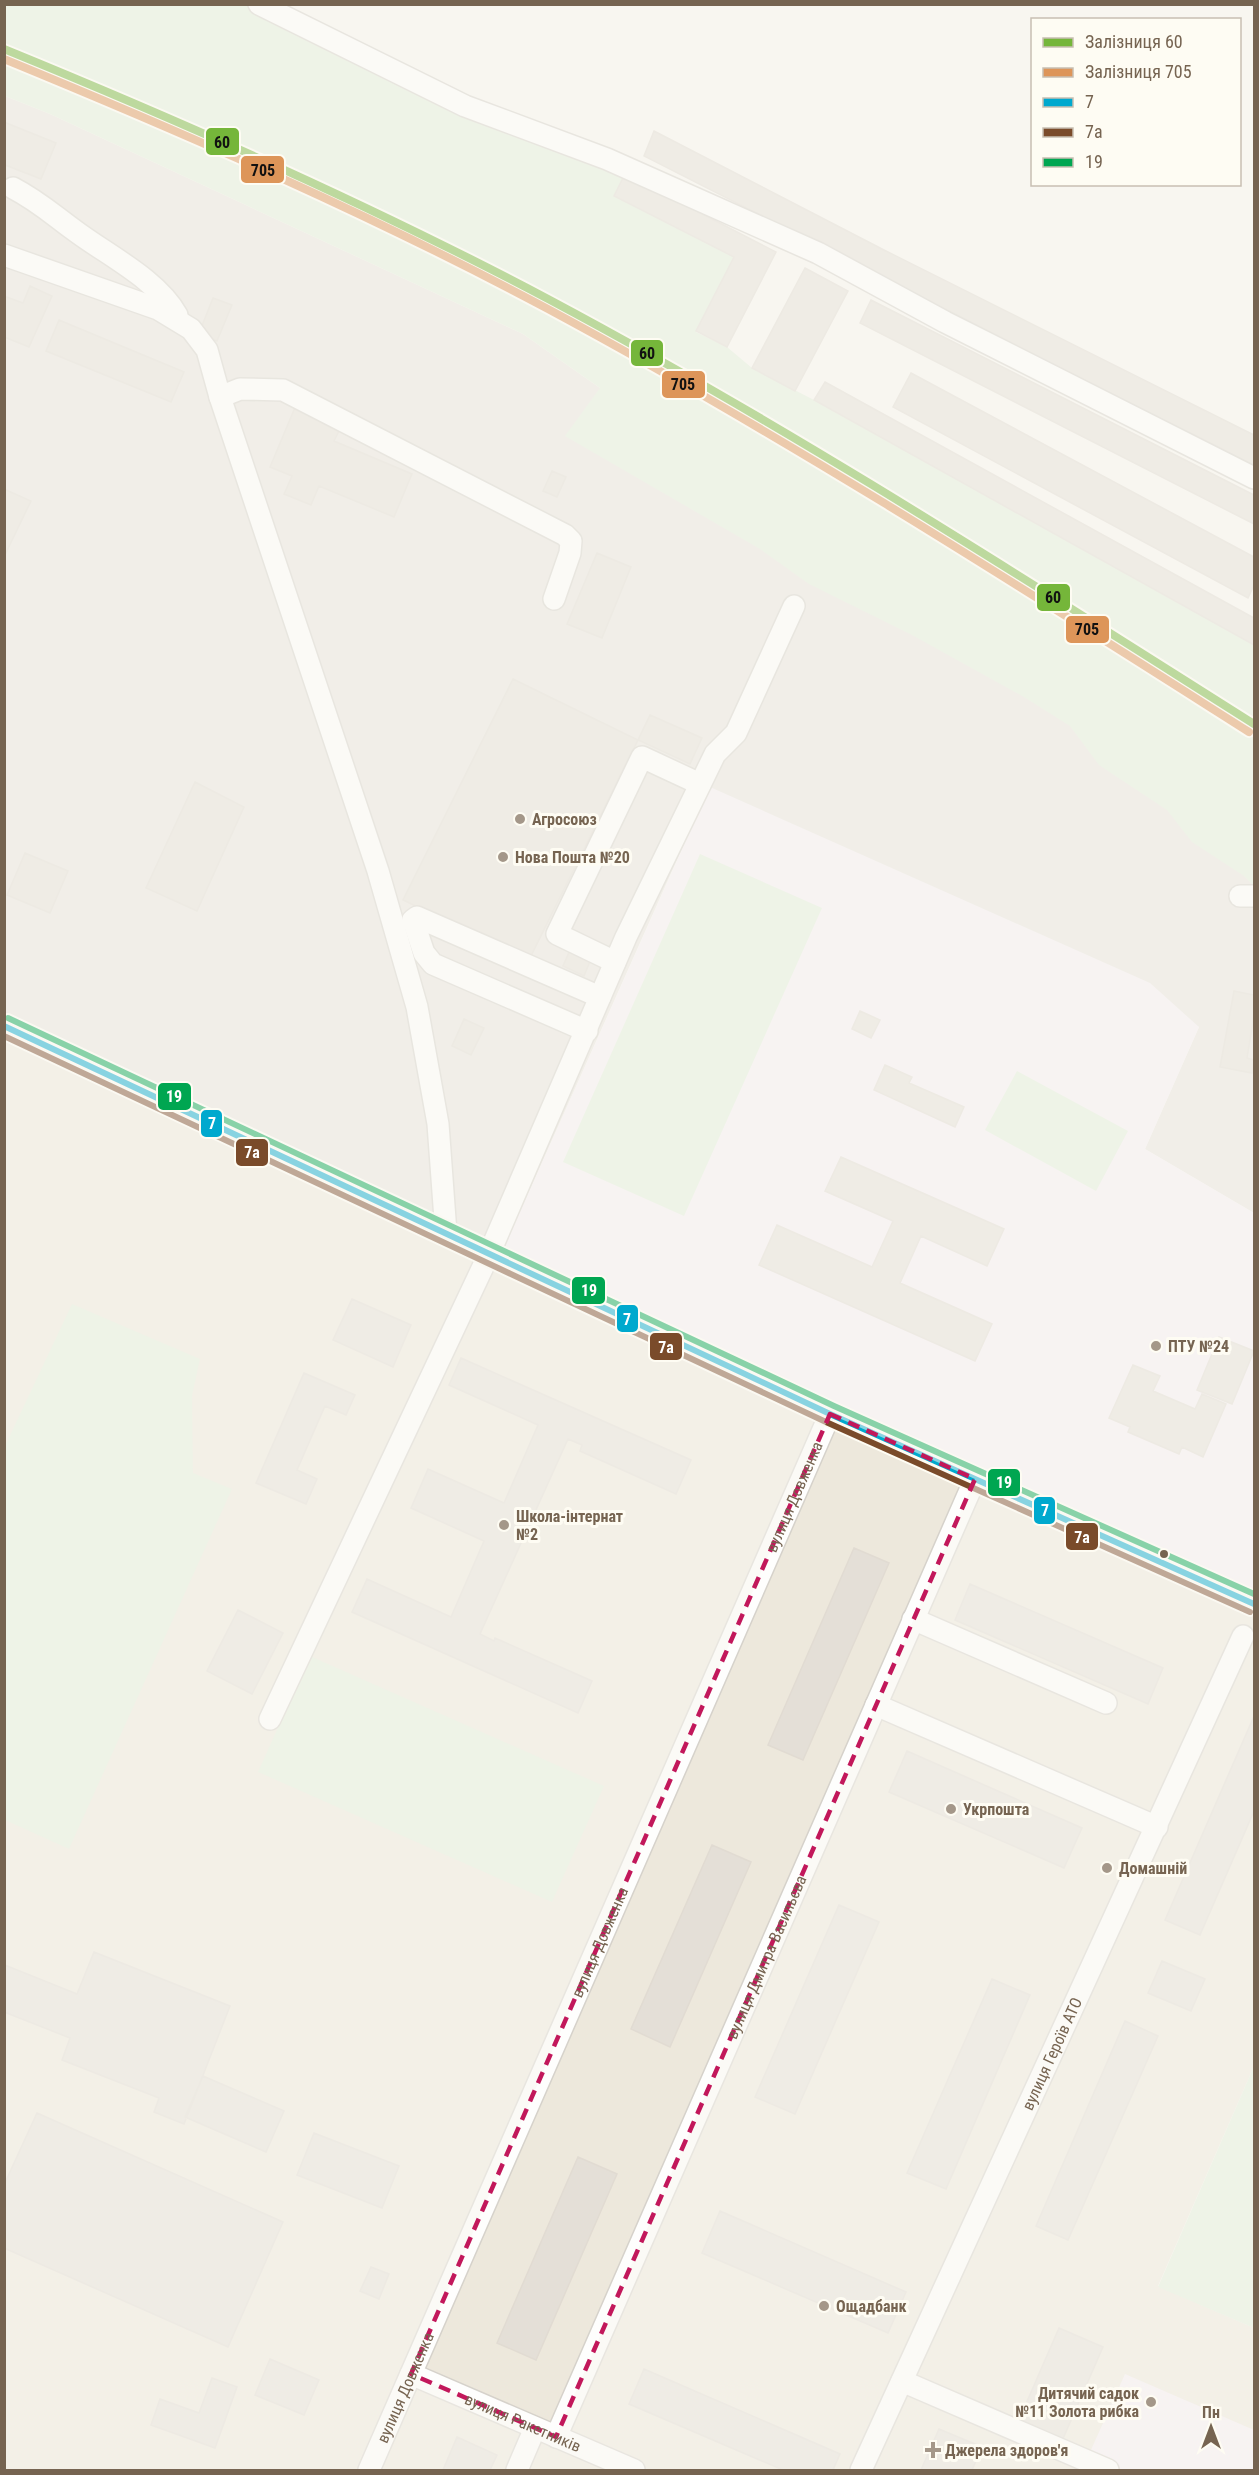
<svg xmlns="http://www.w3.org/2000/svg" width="1259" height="2475" font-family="'Roboto Condensed',sans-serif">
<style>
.residential{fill:#ede8dc}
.industrial{fill:#e8e5de}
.education{fill:#f6eff4}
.green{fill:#e3efdc}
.building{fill:#e4dfd7;stroke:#e1dbd2;stroke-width:1.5}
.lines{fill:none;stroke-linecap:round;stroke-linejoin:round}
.minor-casing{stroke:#d6d2cb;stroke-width:24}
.minor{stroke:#fefefd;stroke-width:21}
.bus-1-casing{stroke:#fefcf3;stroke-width:10}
.bus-2-casing{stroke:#fefcf3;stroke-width:10}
.bus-3-casing{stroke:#fefcf3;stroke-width:10}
.bus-1{stroke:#00a9ce;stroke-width:6}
.bus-2{stroke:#7a4b2a;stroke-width:6}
.bus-3{stroke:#00a651;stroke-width:6}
.rail-1-casing{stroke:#fefcf3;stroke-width:12}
.rail-2-casing{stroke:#fefcf3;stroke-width:12}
.rail-1{stroke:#75b63a;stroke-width:8}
.rail-2{stroke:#dd9559;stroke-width:8}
.marked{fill:none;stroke:#c2185b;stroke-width:4.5;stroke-dasharray:12 8;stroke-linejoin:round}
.poi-dot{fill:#a49789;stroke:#fefcf3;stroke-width:2}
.bus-dot{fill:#766451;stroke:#fefcf3;stroke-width:2}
.labels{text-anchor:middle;stroke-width:6;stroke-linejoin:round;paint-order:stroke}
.poi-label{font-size:16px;font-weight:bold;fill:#766451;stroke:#fefcf3;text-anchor:start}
.street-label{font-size:16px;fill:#766451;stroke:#fefcf3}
.line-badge{stroke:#fefcf3;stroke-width:2}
.badge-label{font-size:16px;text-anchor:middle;font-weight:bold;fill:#fff}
.pale-badge-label{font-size:16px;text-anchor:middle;font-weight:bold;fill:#111}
</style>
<rect width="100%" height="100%" fill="#f8f6f0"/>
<path class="residential" d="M5,1036L818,1418L359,2470H5Z
M835,1426L1254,1614V2066L1158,2286L1254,2328V2470H379Z"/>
<path class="industrial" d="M5,96L50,114L523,334L600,388L1254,792V1213L1145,1149L1199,1027L709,788L503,1250L5,1015Z"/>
<path class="education" d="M710,787L1150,983L1199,1027L1145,1149L1254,1213V1594L834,1405L503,1250Z
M1125,2374L1254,2430V2470H1082Z"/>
<path class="green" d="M4,5H259L607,159L734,257L696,332L727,347L752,368L814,400L1254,645V886L1244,876L1192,842L1167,810L1099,765L1070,726L1024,697L912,635L809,584L760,549L565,436L600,388L523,334L50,114L5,96Z
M700,854L822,908L684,1216L563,1162Z
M1017,1071L1128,1131L1096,1191L985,1130Z
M72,1304L200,1359L192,1396L193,1473L232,1489L69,1849L5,1820V1446Z
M310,1656L604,1786L552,1902L258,1772Z
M1254,2066V2328L1158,2287Z"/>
<path class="building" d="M4,122L56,143L41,179L5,165L4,166Z
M654,131L884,250L1254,435V466L644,156Z
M625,174L776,252L727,347L696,331L734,257L614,196Z
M805,268L848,291L795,391L752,368Z
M30,286L52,296L29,347L4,337V296L23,303Z
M213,298L232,305L217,341L199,333Z
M871,300L1254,495V524L860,323Z
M59,320L184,372L171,402L46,351Z
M911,373L1254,557V585L1248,598L893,407Z
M825,382L1254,618V645L814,400Z
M296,405L342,425L334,441L412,474L394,517L319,486L311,505L284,494L292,476L270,467Z
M552,471L566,477L557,497L543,491Z
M4,489L31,501L4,557Z
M597,553L631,567L602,638L567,624Z
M513,679L638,740L528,962L403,900Z
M650,715L702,738L690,764L638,740Z
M195,782L244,807L197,911L146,888Z
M25,853L68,871L50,913L7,895Z
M570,950L591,959L584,976L563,966Z
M1234,991L1254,995V1016L1247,1058L1254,1060L1252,1073L1220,1067Z
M860,1011L880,1020L871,1038L852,1029Z
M464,1019L484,1028L471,1055L452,1046Z
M885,1065L912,1077L909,1083L964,1107L955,1127L874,1090Z
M841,1157L1004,1229L987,1266L921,1236L900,1283L992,1324L975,1361L759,1265L777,1225L872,1267L893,1221L825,1191Z
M352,1299L411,1325L393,1367L333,1340Z
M1219,1337L1254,1351L1232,1404L1197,1390Z
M461,1358L691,1460L676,1494L580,1451L582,1445L568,1439L480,1634L494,1641L495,1638L592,1681L578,1713L352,1612L367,1579L451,1617L484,1541L411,1508L428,1469L504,1503L538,1425L449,1385Z
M1133,1365L1160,1376L1153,1391L1195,1409L1202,1394L1226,1404L1203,1457L1182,1447L1179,1454L1128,1432L1130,1427L1109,1418Z
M304,1373L355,1395L346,1415L325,1406L297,1470L317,1479L306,1504L256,1483Z
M854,1548L889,1563L803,1760L768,1745Z
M970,1584L1163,1668L1148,1704L955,1620Z
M238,1610L283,1633L252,1694L207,1671Z
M1254,1716V1811L1200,1935L1165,1920Z
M907,1751L1082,1828L1064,1868L889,1792Z
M712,1845L751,1862L670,2047L631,2029Z
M839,1905L879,1922L795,2114L755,2097Z
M94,1952L230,2006L184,2124L154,2112L159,2098L62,2060L70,2038L4,2012L5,1965L77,1994Z
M1162,1961L1205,1979L1191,2011L1148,1993Z
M992,1979L1030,1995L946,2189L907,2173Z
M1125,2021L1158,2036L1068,2240L1036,2226Z
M203,2076L284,2111L266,2152L185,2117Z
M37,2113L283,2222L228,2347L4,2248V2185Z
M314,2133L399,2166L382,2208L297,2175Z
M578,2157L617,2174L536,2360L497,2343Z
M720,2211L906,2292L888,2333L702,2253Z
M371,2267L389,2274L379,2299L360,2291Z
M1059,2328L1103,2347L1062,2441L1018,2422Z
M270,2359L319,2380L304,2415L255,2395Z
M644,2369L840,2454L833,2470H783L629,2404Z
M212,2378L237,2387L215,2448L151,2425L160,2399L199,2413Z
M939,2429L982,2447L972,2470H921Z
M457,2437L497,2455L490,2470H443Z"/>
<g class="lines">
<defs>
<g id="minor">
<path d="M259,4L465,106L607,159L818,253L945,322L1254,478"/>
<path d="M13,188C38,201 52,214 74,230C107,255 157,279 177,315"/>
<path d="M4,255L158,309L191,329L207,350L220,397L378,871L417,1007L438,1124L446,1233"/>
<path d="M220,397L240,389L283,390L565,535L571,541L570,553L554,599"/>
<path d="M1240,896H1254"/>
<path d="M615,962L557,934L642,757L700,784"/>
<path d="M4,1026L830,1414L1254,1604"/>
<path d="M587,1031L433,964L424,953L413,920L417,917L600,997"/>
<path d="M913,1619L1106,1703"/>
<path d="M876,1705L1157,1827"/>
<path d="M270,1719L489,1254L626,937L715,754L736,733L794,606"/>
<path id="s1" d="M411,2374L634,2470"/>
<path d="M902,2381L1108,2470"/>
<path id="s2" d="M556,2437L975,1479"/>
<path id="s3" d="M369,2470L830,1414"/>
<path d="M517,2470L535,2428"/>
<path id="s4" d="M861,2470L1243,1636"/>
</g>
</defs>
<use href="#minor" class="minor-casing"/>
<use href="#minor" class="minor"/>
<defs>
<path id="bus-1" d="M4,1026L830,1414L1254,1604"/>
<path id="bus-2" d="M4,1036L826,1422L1250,1612"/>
<path id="bus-3" d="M8,1018L834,1406L1254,1594"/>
</defs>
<use href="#bus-1" class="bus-1-casing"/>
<use href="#bus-2" class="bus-2-casing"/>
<use href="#bus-3" class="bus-3-casing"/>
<use href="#bus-1" class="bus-1"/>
<use href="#bus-2" class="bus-2"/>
<use href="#bus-3" class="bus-3"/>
<defs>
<path id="rail-1" d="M4,49C190,125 373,206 550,300C792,429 1023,578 1254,724"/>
<path id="rail-2" d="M4,59C189,135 372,215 548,309C788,438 1019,586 1249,732"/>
</defs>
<use href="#rail-1" class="rail-1-casing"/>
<use href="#rail-2" class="rail-2-casing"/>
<use href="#rail-1" class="rail-1"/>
<use href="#rail-2" class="rail-2"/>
</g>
<path d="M0 0H1259V2475H0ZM830,1414L975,1479L556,2437L411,2374Z" fill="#f8f6f0" fill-opacity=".55" fill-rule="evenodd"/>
<path class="marked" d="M830,1414L975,1479L556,2437L411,2374Z"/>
<g class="poi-dot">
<circle cx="520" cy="819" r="6"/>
<circle cx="503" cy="857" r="6"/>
<circle cx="1156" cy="1346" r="6"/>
<circle cx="504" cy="1525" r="6"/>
<circle cx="951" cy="1809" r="6"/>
<circle cx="1107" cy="1868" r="6"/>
<circle cx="824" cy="2306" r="6"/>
<circle cx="1151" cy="2402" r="6"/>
<path d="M930 2441h6v6h6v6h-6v6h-6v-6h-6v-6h6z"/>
</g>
<circle class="bus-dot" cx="1164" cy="1554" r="5"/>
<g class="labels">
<g class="poi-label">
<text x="532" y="825">Агросоюз</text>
<text x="515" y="863">Нова Пошта №20</text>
<text x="1168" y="1352">ПТУ №24</text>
<text x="516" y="1522">Школа-інтернат<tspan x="516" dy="18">№2</tspan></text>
<text x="963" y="1815">Укрпошта</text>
<text x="1119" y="1874">Домашній</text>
<text x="836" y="2312">Ощадбанк</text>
<text x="1139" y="2399" text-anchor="end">Дитячий садок<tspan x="1139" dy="18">№11 Золота рибка</tspan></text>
<text x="945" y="2456">Джерела здоров'я</text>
</g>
<g class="street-label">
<text dy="6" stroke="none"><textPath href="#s3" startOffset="1062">вулиця Довженка</textPath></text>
<text dy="6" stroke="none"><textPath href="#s3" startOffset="576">вулиця Довженка</textPath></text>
<text dy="6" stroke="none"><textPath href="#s2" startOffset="524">вулиця Дмитра Васильєва</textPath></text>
<text dy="6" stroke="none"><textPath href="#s4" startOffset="458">вулиця Героїв АТО</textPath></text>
<text dy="6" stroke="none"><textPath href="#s3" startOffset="90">вулиця Довженка</textPath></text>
<text dy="6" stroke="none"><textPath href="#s1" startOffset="122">вулиця Ракетників</textPath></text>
</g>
</g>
<g class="line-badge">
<rect x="205" y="127" width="35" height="29" rx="6" fill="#75b63a"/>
<rect x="240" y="155" width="45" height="29" rx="6" fill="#dd9559"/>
<rect x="630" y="339" width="34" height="28" rx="6" fill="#75b63a"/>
<rect x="661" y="370" width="45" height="29" rx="6" fill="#dd9559"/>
<rect x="1036" y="583" width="35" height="29" rx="6" fill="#75b63a"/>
<rect x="1065" y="615" width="45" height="29" rx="6" fill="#dd9559"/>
<rect x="157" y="1082" width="35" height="29" rx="6" fill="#00a651"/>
<rect x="200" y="1109" width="23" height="29" rx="6" fill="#00a9ce"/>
<rect x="235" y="1138" width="34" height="29" rx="6" fill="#7a4b2a"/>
<rect x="571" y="1276" width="35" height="29" rx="6" fill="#00a651"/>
<rect x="616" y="1304" width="23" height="29" rx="6" fill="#00a9ce"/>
<rect x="649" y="1332" width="34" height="29" rx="6" fill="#7a4b2a"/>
<rect x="987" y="1468" width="34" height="29" rx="6" fill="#00a651"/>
<rect x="1033" y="1496" width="23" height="29" rx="6" fill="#00a9ce"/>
<rect x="1065" y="1522" width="34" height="29" rx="6" fill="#7a4b2a"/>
</g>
<g class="badge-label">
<text x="174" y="1102">19</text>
<text x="212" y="1129">7</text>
<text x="252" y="1158">7а</text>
<text x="589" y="1296">19</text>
<text x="627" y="1325">7</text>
<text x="666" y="1353">7а</text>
<text x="1004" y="1488">19</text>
<text x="1045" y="1516">7</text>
<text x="1082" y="1543">7а</text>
</g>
<g class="pale-badge-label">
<text x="222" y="148">60</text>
<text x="263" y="176">705</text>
<text x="647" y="359">60</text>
<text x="683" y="390">705</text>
<text x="1053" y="603">60</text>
<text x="1087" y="635">705</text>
</g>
<rect width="1259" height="2475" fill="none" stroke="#766451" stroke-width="12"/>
<rect x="1031" y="18" width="210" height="168" fill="#fefcf3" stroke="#c8bfb2" stroke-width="1.5"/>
<rect x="1043" y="38" width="30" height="9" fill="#75b63a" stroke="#c8bfb2" stroke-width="1.5"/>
<text x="1085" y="48" font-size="18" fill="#766451">Залізниця 60</text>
<rect x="1043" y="68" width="30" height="9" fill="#dd9559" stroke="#c8bfb2" stroke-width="1.5"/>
<text x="1085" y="78" font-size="18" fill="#766451">Залізниця 705</text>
<rect x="1043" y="98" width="30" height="9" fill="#00a9ce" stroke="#c8bfb2" stroke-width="1.5"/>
<text x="1085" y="108" font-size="18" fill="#766451">7</text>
<rect x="1043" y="128" width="30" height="9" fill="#7a4b2a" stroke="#c8bfb2" stroke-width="1.5"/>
<text x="1085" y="138" font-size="18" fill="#766451">7а</text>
<rect x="1043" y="158" width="30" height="9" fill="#00a651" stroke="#c8bfb2" stroke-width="1.5"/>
<text x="1085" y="168" font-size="18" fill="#766451">19</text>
<g transform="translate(1211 2427)" stroke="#fefcf3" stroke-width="4.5" paint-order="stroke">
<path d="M0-4.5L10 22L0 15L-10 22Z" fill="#766451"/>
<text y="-9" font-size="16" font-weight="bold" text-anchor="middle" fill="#766451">Пн</text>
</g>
</svg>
